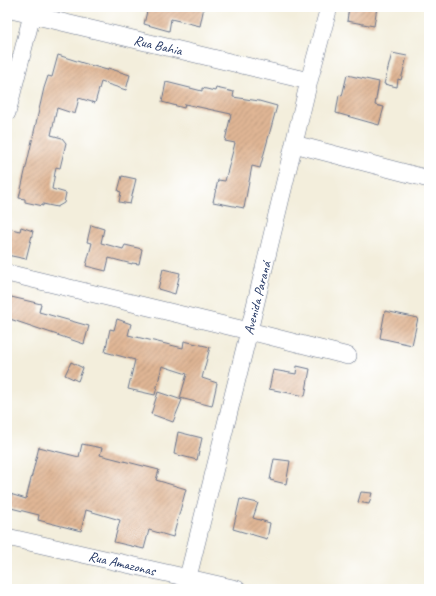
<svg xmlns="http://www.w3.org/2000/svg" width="436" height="596" font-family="Caveat,sans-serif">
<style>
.building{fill:url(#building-hatch)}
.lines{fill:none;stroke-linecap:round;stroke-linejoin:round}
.minor-casing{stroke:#67728a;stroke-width:18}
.minor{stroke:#fff;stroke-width:17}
.labels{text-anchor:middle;stroke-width:3.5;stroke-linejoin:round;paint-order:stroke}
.street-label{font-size:14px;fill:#1b2f5e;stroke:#fff}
</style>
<defs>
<pattern id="building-hatch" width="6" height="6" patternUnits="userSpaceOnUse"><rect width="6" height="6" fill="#e0b694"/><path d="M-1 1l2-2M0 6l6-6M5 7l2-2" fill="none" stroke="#b5947c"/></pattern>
</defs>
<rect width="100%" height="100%" fill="#fff"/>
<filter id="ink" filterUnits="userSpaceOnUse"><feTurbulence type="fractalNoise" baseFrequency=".025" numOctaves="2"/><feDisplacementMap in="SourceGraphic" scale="8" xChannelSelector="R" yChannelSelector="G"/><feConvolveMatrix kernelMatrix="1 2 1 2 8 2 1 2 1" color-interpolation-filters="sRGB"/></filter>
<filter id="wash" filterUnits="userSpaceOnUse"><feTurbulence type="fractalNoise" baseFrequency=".012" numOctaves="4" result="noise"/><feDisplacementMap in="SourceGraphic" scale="16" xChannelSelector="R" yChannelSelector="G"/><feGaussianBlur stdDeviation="0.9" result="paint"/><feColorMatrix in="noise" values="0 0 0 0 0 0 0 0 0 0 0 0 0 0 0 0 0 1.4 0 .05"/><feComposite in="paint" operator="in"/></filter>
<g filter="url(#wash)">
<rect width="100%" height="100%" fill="#f3eedc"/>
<g id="blocks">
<path class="building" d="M148,7H204L200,26L171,19L169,31L144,24Z
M349,7H377L374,26L347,21Z
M392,53L407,56L401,80L398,79L397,87L384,84Z
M58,55L83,63L107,70L108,68L130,75L126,90L101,82L95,103L79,98L75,114L57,108L51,135L62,138L66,143L60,168L56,167L52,189L66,193L64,203L57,207L43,204V206L25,202V199L19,198L44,88L48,76L52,77Z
M347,75L379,82L375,105L384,107L379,125L336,113L339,95L342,96Z
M166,82L202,91V88L215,91L216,88L234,92L233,97L259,101L277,106L260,168L252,166L244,208L213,202L218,180L225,181L235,143L225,141L231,114L185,104L184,108L162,102Z
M122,176L136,179L130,204L119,202L121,192L118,191Z
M91,225L104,229L101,243L123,249L125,245L142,249L139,264L132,263V264L109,258L106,271L86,266L92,243L87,242Z
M21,227L33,231L26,259L7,255V243L11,229L20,231Z
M163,269L180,273L175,294L158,289Z
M7,296L41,304L39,312L89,326L84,344L7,318Z
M385,311L418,318L412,345L380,338Z
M117,319L131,324L128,335L183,348L184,341L210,347L202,378L217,383L212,406L180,398L187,374L162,366L155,395L128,389L135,360L105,352L110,329L114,330Z
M71,362L83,368L78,381L65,375Z
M297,366L310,369L305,396L269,389L273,370L296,374Z
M158,392L182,400L173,422L151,414Z
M178,432L202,438L197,460L174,454Z
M82,444L102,448L100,455L159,470L156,480L186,489L173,537L149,530L144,549L114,542L120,520L86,510L81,531L38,520L39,515L7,507V493L26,499L39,447L79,457Z
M274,459L290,461L286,484L270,480Z
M361,492L372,493L369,504L358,502Z
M240,499L258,503L253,518L270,523L267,539L233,529Z"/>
</g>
</g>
<g filter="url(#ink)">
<use href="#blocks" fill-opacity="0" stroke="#67728a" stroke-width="1"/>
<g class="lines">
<defs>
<path id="minor" d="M7,9L309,81
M7,113L34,7
M294,144L429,179
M7,273L249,331L348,356
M7,537L237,589
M185,589L249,331L309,81L329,7"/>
</defs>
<use href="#minor" class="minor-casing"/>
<use href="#minor" class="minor"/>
</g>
</g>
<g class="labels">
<g class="street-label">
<text transform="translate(158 45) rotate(13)" y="5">Rua Bahia</text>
<text transform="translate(257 298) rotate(-76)" y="5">Avenida Paraná</text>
<text transform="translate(122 563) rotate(13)" y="5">Rua Amazonas</text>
</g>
</g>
<rect width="436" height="596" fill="none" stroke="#fff" stroke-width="24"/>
</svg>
